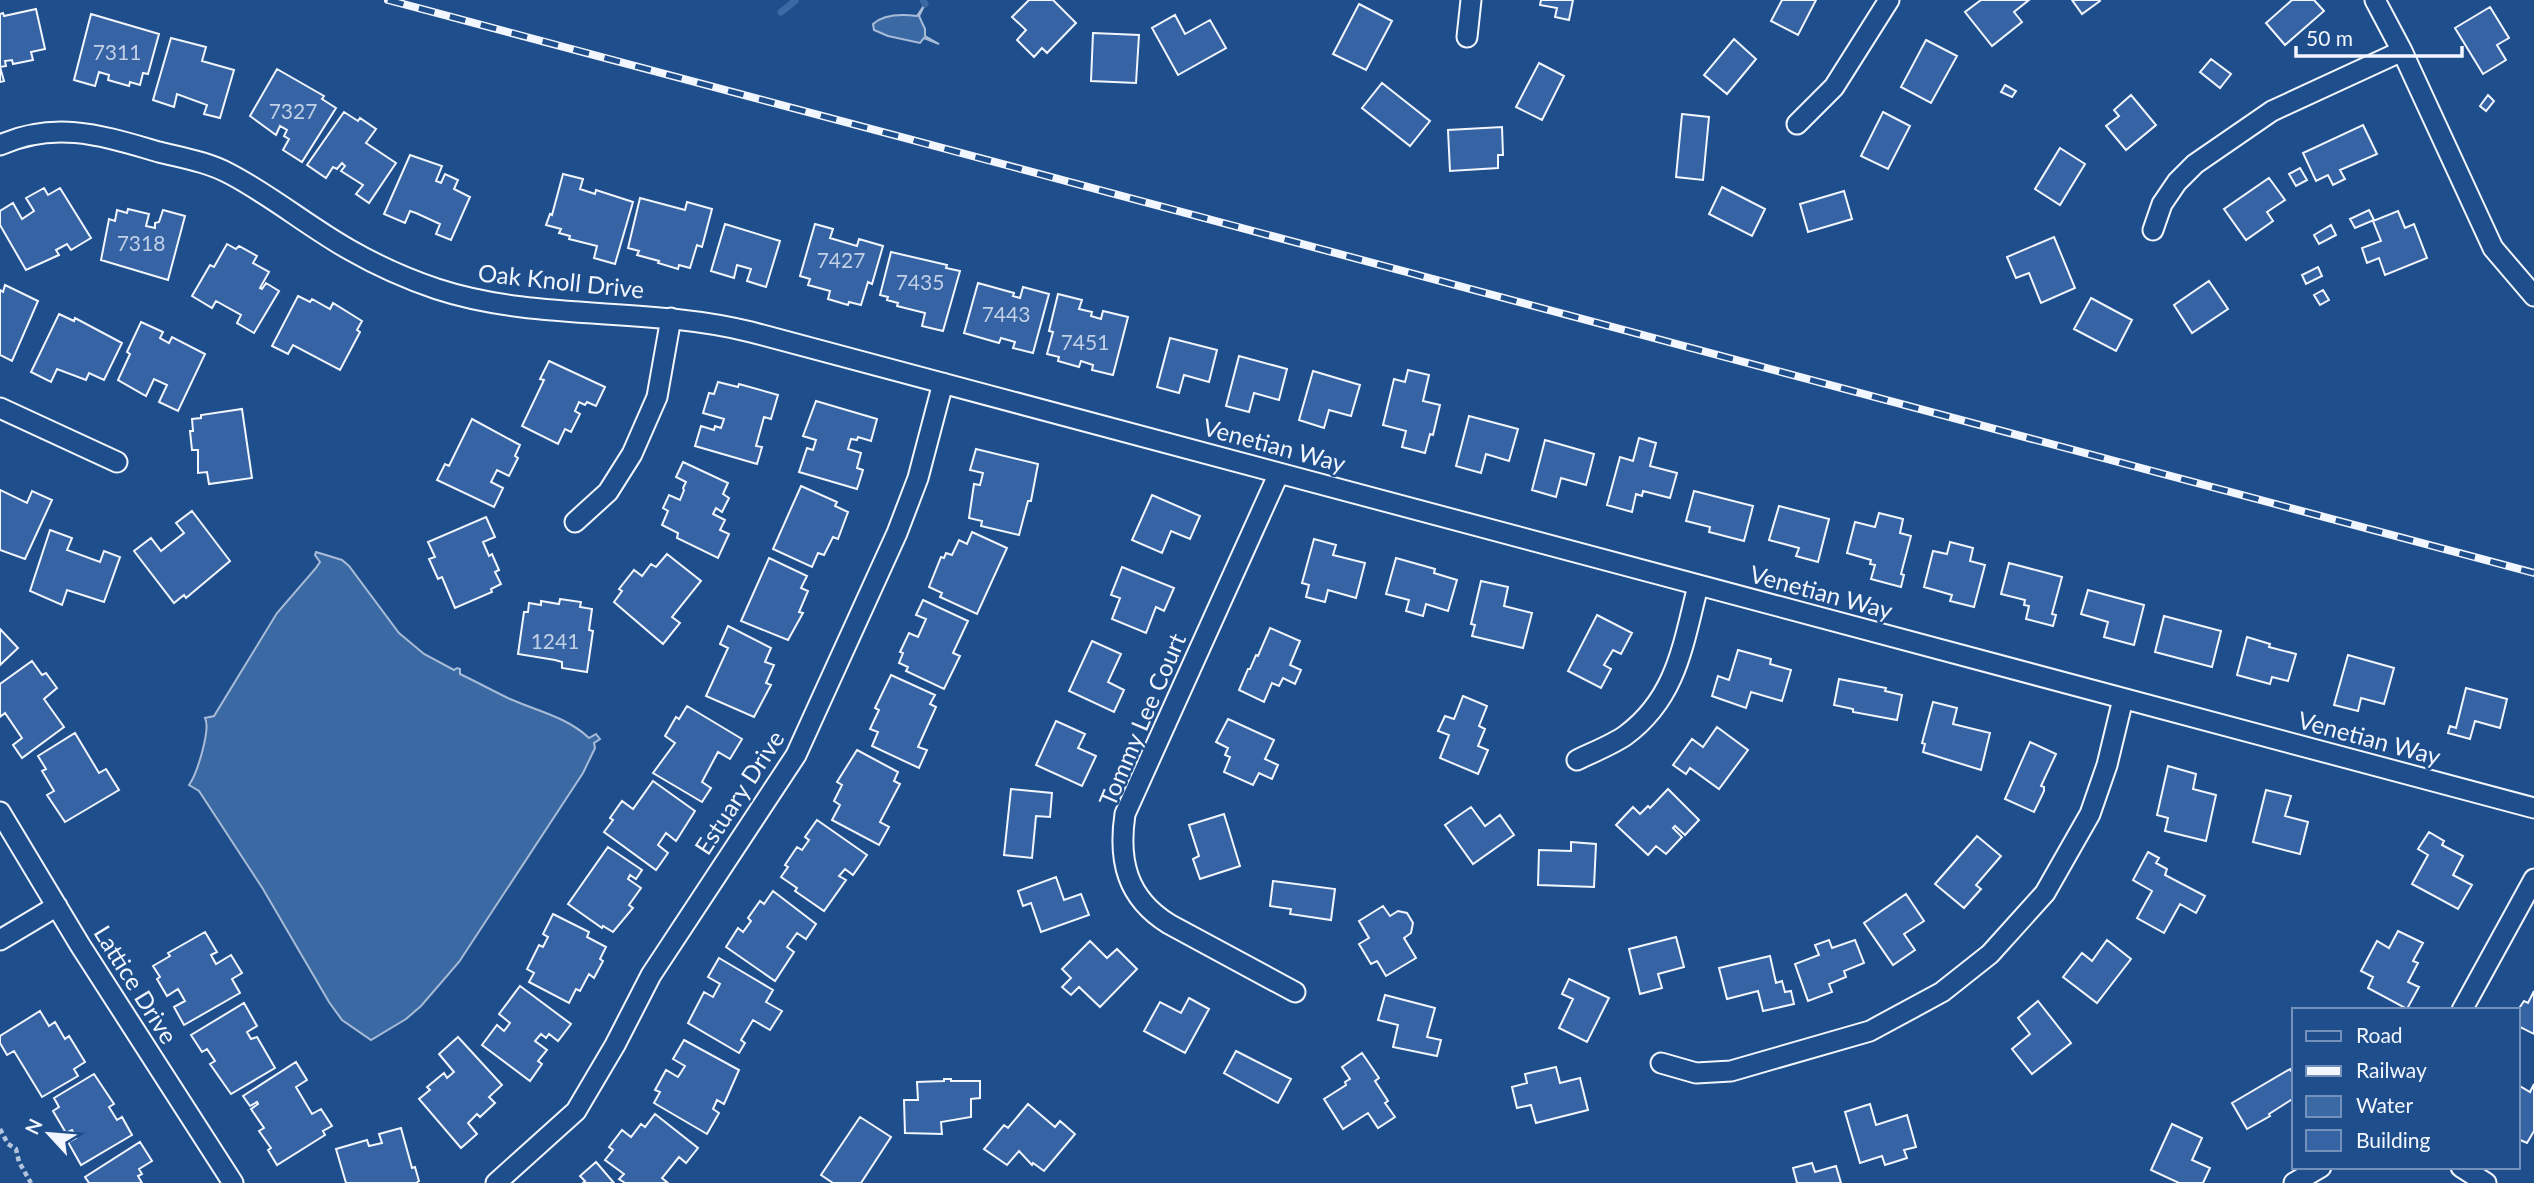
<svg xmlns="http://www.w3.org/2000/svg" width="2534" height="1183" font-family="Lato,sans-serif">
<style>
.water{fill:#3b69a3;stroke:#a8bbd7;stroke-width:2}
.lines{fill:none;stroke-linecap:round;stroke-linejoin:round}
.stream{stroke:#3b69a3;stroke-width:7}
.building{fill:#3563a3;stroke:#f2f6ff;stroke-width:2}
.street-casing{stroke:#f2f6ff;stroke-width:23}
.path{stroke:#b3c4dc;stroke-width:4.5;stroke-dasharray:5 3.5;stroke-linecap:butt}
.street{stroke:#1f4e8c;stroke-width:19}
.rail-casing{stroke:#f2f6ff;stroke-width:8}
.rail{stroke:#1f4e8c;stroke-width:5;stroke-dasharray:16;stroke-linecap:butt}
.labels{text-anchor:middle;stroke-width:5;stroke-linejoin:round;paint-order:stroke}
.number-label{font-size:21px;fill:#c3d1e8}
.street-label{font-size:24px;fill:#f2f6ff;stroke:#1f4e8c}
</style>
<rect width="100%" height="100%" fill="#1f4e8c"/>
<path class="water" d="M925,4L919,16L925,29V36L939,44L924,38L920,43L888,36L874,30L873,24C884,14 901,14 917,16Z
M316,552L342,560L349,566L399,633L424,654L454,670L457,668L460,669V674C477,682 493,691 510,699C537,711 567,717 589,738L596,734L600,739L594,743L595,748L583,773L459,962L421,1006L406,1019L371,1040L342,1020L329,1002L263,889L199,791L189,785C197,774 211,729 205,718L214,716L277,613L316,568L320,562L315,555Z"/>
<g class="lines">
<path class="stream" d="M923,0L925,4
M781,12L795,1"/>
</g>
<path class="building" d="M1029,0H1053L1076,23L1047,53L1042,48L1034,57L1017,40L1026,30L1012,17Z
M1541,0H1573L1569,20L1555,17L1557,8L1540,5Z
M1782,0H1816L1798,35L1771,21Z
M1981,0H2029L2014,12L2022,22L1992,46L1965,12Z
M2072,0H2099L2100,1L2082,14Z
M2292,0H2314L2324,11L2285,45L2266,23Z
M1359,4L1392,21L1366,70L1333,54Z
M2490,7L2509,38L2497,45L2506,60L2483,74L2455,28Z
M36,9L45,49L31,52L33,60L13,64L12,60L5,61L6,66L0,67L4,81L0,82V14L3,13L4,16Z
M91,14L159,34L148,74L143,73L140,85L130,82L129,86L108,80L109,75L99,72L95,86L74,80Z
M1175,15L1185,34L1210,20L1226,48L1178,75L1152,28Z
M1093,33L1139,35L1136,83L1091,81Z
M171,38L206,47L202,61L234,70L220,118L204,114L207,105L177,94L174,107L153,100Z
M1734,39L1756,59L1727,94L1704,75Z
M1926,40L1957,56L1931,103L1901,87Z
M2211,59L2231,74L2220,88L2200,72Z
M1539,63L1564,76L1542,120L1516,107Z
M277,69L324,96L322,99L336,108L302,162L283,150L289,139L284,136L287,130L280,126L276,135L250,116Z
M1382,83L1430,121L1410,146L1362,108Z
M2005,85L2016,91L2012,97L2001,92Z
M2131,95L2156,125L2126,150L2106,126L2119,116L2114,110Z
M2488,95L2494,101L2486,111L2480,106Z
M344,112L358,121L360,118L376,129L366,143L396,163L369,203L356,194L363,185L341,171L345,166L342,163L337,169L333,167L326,178L307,165Z
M1883,112L1910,126L1888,169L1861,156Z
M1682,114L1709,117L1703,180L1676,177Z
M2363,125L2377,154L2340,170L2345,179L2333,185L2328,175L2316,181L2303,153Z
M1502,127L1503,155H1498V168L1450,171L1448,130Z
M2060,148L2085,164L2060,205L2035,189Z
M410,155L442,166L436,181L441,183L445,174L458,180L454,189L470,197L451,240L436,234L440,224L416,213L410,211L405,223L384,214Z
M2300,168L2307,180L2296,186L2289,174Z
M563,174L583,179L580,189L595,194L596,190L633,202L615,264L594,258L597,246L569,239L570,236L559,233L561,229L546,225L550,214L552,215Z
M2269,178L2285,200L2267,212L2273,221L2246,240L2224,209Z
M1722,187L1765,209L1752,236L1709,214Z
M44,188L48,195L60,188L91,238L71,250L67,244L56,250L59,255L26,270L0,225V211L13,203L22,219L34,211L26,198Z
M1844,191L1852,219L1808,232L1800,204Z
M640,198L685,210L687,202L712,209L702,247L697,245L690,268L679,265L678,269L658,263L659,261L637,255L639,251L628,248Z
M128,209L149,214L146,226L155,228V223L159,222L163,210L185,216L168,280L101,260L109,219L115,221L117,210L127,213Z
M2369,210L2374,220L2355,228L2350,219Z
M2398,211L2405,228L2414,224L2427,258L2385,275L2379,258L2367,263L2362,248L2381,241L2373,221Z
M725,224L780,241L766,287L747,281L751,269L737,265L734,278L711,271Z
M815,224L833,229L830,238L857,246L859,239L883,246L872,284L868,282L861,305L849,302L848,305L828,299L830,291L808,285L810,279L800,276Z
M2331,225L2336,235L2319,244L2314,235Z
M2054,237L2075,288L2041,303L2029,273L2016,278L2007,257Z
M227,244L236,249L239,246L257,256L253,263L269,272L260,288L262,289L266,283L279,291L254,333L237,323L241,315L216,301L212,308L192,296L210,265L214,267Z
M891,252L947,265L946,268L960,271L943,331L922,326L925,313L897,306L898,303L887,300L888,297L880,295Z
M2318,267L2322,276L2306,284L2302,275Z
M2209,281L2228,309L2192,333L2174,305Z
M978,283L1014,293L1013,296L1020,298L1023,287L1049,294L1033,353L1013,348L1015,342L1001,338L999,343L964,333Z
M5,285L38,301L12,361L0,355V290L3,292Z
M2323,290L2329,300L2320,305L2314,295Z
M1058,294L1082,300L1079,309L1092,312L1091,316L1101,319L1103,311L1128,317L1113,375L1092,370L1093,365L1081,361L1079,367L1058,361L1059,357L1047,354L1053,332L1049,331Z
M298,296L310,302L312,299L330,309L333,303L362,321L357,330L360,332L340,370L293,345L288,354L272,346Z
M2091,298L2132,320L2116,351L2074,329Z
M59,314L74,321L75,318L122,343L104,380L89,373L86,380L57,369L51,382L31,372Z
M141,322L163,332L160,338L169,343L172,337L205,354L178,411L159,402L167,385L154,379L146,396L118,380L130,354L127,352Z
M1170,338L1217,350L1209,382L1184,375L1179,393L1157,387Z
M1239,356L1287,369L1279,400L1254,393L1249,412L1226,406Z
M549,361L605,387L596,406L587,402L585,405L579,402L575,411L580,414L571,432L565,429L558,444L522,426L544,380L540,379Z
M1408,370L1429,375L1423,401L1440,405L1433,435L1430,434L1425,453L1402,447L1406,431L1383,425L1394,379L1405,382Z
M1313,371L1360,385L1351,416L1329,410L1324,428L1299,420Z
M718,382L738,387L739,384L778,395L771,419L764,417L756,446L762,447L757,464L695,446L701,426L714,430L715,426L721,428L724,419L703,413L709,393L714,394Z
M816,401L877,419L871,441L858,437L857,440L851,439L848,449L861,453L857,468L863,470L857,489L799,472L807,448L813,450L816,440L803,436Z
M242,409L252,478L209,484L207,472L198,473V450H192L190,431H193L192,419L201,418V415Z
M1469,416L1518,429L1509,461L1486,454L1481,473L1456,466Z
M472,419L520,445L515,456L518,458L509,476L497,470L491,482L503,488L494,507L437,480L445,464L449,466Z
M1639,438L1656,443L1650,466L1677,473L1670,498L1643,491L1642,496L1636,494L1632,512L1607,505L1620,457L1633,461Z
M1545,440L1594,454L1586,485L1561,478L1556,497L1532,490Z
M976,449L1038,464L1031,501H1028L1019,535L981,526L982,521L969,518L974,484L980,485L983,473L970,470Z
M683,462L728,483L723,494L729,498L722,512L716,508L713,514L725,520L720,530L729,534L718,558L677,538L678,533L662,525L668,511L663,508L669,495L680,500L684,490L683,488L686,482L676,477Z
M801,486L837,502L835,506L848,512L838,539L833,537L824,555L818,553L812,567L773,549Z
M0,490L27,503L32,491L52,500L25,559L0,550Z
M1694,491L1753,506L1744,541L1709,532L1710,527L1686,521Z
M1152,495L1200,516L1190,539L1171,531L1162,553L1132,540Z
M1779,506L1829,519L1818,562L1796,556L1799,548L1769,540Z
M192,511L230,561L186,598L184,595L174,603L134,551L151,538L161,551L184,533L176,523Z
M1879,513L1903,519L1900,533L1911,536L1901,574L1904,575L1901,587L1871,579L1875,565L1870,564L1871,560L1847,553L1855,522L1875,527Z
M486,517L495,537L483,542L489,556L492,554L499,570L495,572L501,584L491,589L492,592L455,608L442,577L438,579L429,559L435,557L428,542Z
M50,530L72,538L67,550L100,562L104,551L120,557L104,602L67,590L62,605L30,591Z
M972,532L1007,548L977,614L940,597L942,593L929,587L941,557L944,558L946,553L952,555L959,540L967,544Z
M1314,539L1336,545L1333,555L1365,563L1356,598L1328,590L1325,602L1306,597L1309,585L1302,583Z
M1950,542L1973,548L1970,561L1985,565L1974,607L1950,601L1952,595L1924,587L1933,551L1947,554Z
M667,554L701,581L672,617L680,623L663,644L614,602L622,591L619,589L634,570L642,576L651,564L656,567Z
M769,558L807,576L801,588L808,591L799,612L803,613L788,640L741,621Z
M1396,558L1435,569L1434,573L1457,580L1448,611L1426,604L1423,616L1406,611L1409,600L1386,594Z
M2009,563L2062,577L2052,614L2056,615L2053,626L2026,619L2029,606L2024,605L2025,600L2001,594Z
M1122,567L1174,588L1164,611L1156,607L1146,633L1112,619L1120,598L1111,595Z
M1481,581L1508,587L1504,606L1532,613L1523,648L1472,636L1475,625L1471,624Z
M2088,590L2144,605L2134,645L2104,637L2108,622L2081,614Z
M560,599L581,602L580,607L592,609L589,630L593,631L587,672L562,668V662L555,660L518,654L524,612H528L529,603L541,605V601L559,604Z
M923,600L968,621L953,653L960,656L944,689L906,671L908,667L899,663L903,653L900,652L909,633L918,637L926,619L916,615Z
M1597,615L1632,633L1621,654L1613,650L1604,665L1611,669L1601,688L1568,671Z
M2164,616L2221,631L2212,667L2155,652Z
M728,626L771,648L765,662L774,665L766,683L771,685L754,717L706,696L728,648L720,644Z
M1270,628L1300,641L1290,665L1301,670L1295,684L1283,678L1279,686L1272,683L1264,702L1239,690L1248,669H1250L1256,655L1258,656Z
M0,629L18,648L0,665Z
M2247,637L2270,644L2269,647L2296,654L2288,681L2272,677L2270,684L2237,675Z
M1092,641L1121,654L1108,682L1124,690L1114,712L1069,691Z
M1738,650L1771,659L1770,664L1791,670L1782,701L1751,692L1746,708L1712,696L1718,676L1729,680Z
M2348,655L2394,668L2384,704L2361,698L2358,711L2334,705Z
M32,661L42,675L46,673L57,688L44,699L64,727L22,758L13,745L22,738L5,713L0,717V684Z
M891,675L935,695L930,704L936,707L918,747L927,750L919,768L872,746L878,732L870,729L879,710L875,708Z
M1839,679L1886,688L1885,691L1902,695L1897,720L1853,712V709L1834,705Z
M2466,688L2507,699L2500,728L2475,721L2470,739L2448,733L2450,726L2456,728Z
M1463,696L1487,706L1479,726L1485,729L1478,746L1488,750L1478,774L1440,758L1449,735L1438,731L1445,716L1454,719Z
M1933,702L1957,708L1953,724L1990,733L1981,770L1923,752L1925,744L1922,743Z
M687,706L742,739L730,759L718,752L702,782L711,788L702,802L653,773L675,743L665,736L676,717L679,719Z
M1228,719L1274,740L1265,759L1278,765L1272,779L1259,773L1253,785L1224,772L1230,757L1225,755L1228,748L1216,742Z
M1056,721L1085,734L1078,748L1096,756L1082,786L1036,765Z
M1717,727L1748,750L1719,789L1690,768L1686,774L1673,765L1692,739L1703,747Z
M75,733L99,773L106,769L119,790L65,822L47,795L54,791L42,771L46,769L38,756Z
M2030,742L2056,754L2041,786L2044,787V791L2034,812L2005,799Z
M857,750L898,772L894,781L900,784L880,822L889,827L879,845L832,820L840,805L834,801L842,785L837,782Z
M2168,766L2196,774L2193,789L2216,795L2206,841L2165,831L2168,818L2157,815Z
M653,781L695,811L676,841L666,833L658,845L668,853L656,870L604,832L613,820L610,818L622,801L633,809Z
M1011,789L1052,793L1050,817L1036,816L1032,858L1004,855Z
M1668,789L1699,820L1685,835L1675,826L1673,828L1682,837L1666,854L1656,846L1648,855L1616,825L1633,807L1640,814L1648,806L1650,808Z
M2266,790L2291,796L2285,816L2308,822L2300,854L2253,842Z
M1471,807L1485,826L1500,815L1514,835L1473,864L1445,825Z
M1224,814L1240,866L1200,879L1193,859L1199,856L1189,825Z
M817,820L867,855L853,875L845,869L839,876L846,880L824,911L795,891L797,888L781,877L788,867L785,865L797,847L802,850L809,840L805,837Z
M2429,832L2444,841L2442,845L2463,856L2453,875L2472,885L2458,909L2412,884L2428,855L2418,849Z
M1977,836L2001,856L1976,885L1981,889L1964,908L1935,884Z
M1571,842L1596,844L1594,887L1538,885L1539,850L1571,851Z
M608,847L642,870L636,879L630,875L628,879L641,888L629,905L633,908L613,932L603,926L602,928L568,904Z
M2148,852L2159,858L2156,863L2167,869L2165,875L2205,896L2196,913L2180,904L2164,933L2137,918L2152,891L2133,880Z
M1056,877L1064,900L1081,894L1089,915L1041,932L1031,903L1023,906L1018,891Z
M1273,881L1335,889L1331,920L1290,914L1291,909L1270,906Z
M773,891L816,924L806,939L797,933L787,947L794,952L775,981L726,947L738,928L743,932L751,921L748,918L760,901L764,904Z
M1906,894L1924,921L1904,934L1915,950L1893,965L1864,923Z
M1383,906L1390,916L1398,911L1407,913L1413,923L1411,933L1404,938L1416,958L1386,976L1377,961L1371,964L1359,944L1369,938L1359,921Z
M553,914L589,932L587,937L606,947L600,959L603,961L594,978L589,974L580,991L576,989L569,1003L529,982L534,973L527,969L539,945L543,947L548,937L543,934Z
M2398,931L2423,943L2413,961L2418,963L2408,982L2419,987L2407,1009L2368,988L2373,977L2361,971L2377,941L2389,948Z
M205,932L217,952L211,955L216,964L231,955L242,973L232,979L240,993L184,1025L174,1007L185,1001L178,989L167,996L157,979L160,977L153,966L170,956L168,953Z
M1676,937L1684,967L1658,974L1662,988L1640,994L1629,949Z
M1829,940L1832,948L1855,940L1864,963L1844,971L1846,977L1829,984L1832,992L1808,1001L1795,964L1819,955L1815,945Z
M2107,940L2131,959L2097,1003L2063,977L2082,953L2092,961Z
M1090,941L1107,958L1117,949L1137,969L1100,1007L1079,987L1071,995L1062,987L1071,978L1062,969Z
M1770,956L1776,983L1782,981L1785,992L1791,991L1794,1004L1763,1011L1758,991L1727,999L1719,968Z
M719,958L773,990L766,1002L782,1011L770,1030L753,1020L741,1040L745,1043L739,1053L688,1023L704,992L713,997L720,984L708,977Z
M1569,979L1609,998L1587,1042L1559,1028L1573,999L1562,994Z
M520,986L571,1024L558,1041L549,1034L546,1038L541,1034L535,1041L547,1050L538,1061L542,1064L530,1081L482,1045L497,1025L504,1031L510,1023L499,1014Z
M2534,991V1034L2518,1026V1010L2524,1001L2528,1003Z
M1385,995L1435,1008L1427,1037L1441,1040L1437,1056L1393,1047L1398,1025L1378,1020Z
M1189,998L1209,1009L1185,1053L1144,1031L1160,1002L1181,1013Z
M2038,1001L2071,1043L2032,1074L2012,1049L2030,1034L2018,1018Z
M244,1003L257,1026L247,1032L251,1039L257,1037L275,1068L231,1094L210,1064L215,1061L207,1049L202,1052L191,1035Z
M40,1011L49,1026L55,1022L65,1039L69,1036L85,1062L74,1069L78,1076L42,1097L14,1051L7,1055L0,1043V1036Z
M458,1037L502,1085L489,1097L495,1103L480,1117L477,1114L468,1123L477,1134L461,1148L419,1099L430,1090L427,1087L444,1073L447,1078L454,1072L439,1054Z
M684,1040L739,1070L724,1104L717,1100L713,1109L719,1113L707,1134L654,1103L660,1092L655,1090L666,1070L678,1077L685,1066L673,1059Z
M1236,1051L1291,1079L1278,1103L1224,1073Z
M1362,1053L1379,1078L1375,1081L1388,1101L1385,1103L1395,1117L1378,1128L1368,1113L1343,1129L1324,1099L1346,1085L1345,1082L1350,1079L1342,1067Z
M296,1062L307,1080L296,1087L312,1114L321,1109L332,1126L323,1131L325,1135L277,1165L268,1150L271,1148L259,1131L264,1128L251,1109L258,1104L257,1102L250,1106L243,1096Z
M1556,1067L1560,1083L1580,1078L1588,1110L1536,1123L1531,1105L1517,1108L1512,1087L1527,1083L1525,1074Z
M2290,1069L2294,1076V1098L2269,1114L2270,1116L2247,1129L2232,1103Z
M94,1074L114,1104L109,1107L117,1120L122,1117L132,1135L81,1165L68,1142L76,1138L72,1130L66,1133L53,1111L59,1107L54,1098Z
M944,1079H951V1081H980V1098L971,1099V1117L941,1122L942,1134L905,1133L904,1100H918L917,1082L944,1081Z
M2534,1084V1131L2527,1143L2518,1139V1085L2530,1092Z
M1028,1104L1055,1127L1060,1121L1075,1134L1044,1171L1033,1163L1032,1165L1019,1151L1007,1165L984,1149L1004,1125L1008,1128Z
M1870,1104L1876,1125L1907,1115L1916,1147L1904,1150L1907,1158L1885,1165L1882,1156L1860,1163L1845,1112Z
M655,1114L698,1148L686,1163L679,1157L662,1178L668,1183H625L619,1179L624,1174L605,1160L613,1150L609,1147L622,1130L631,1137L641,1124L645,1127Z
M860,1117L891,1137L861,1183H833L821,1175Z
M2172,1124L2202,1138L2192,1160L2210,1168L2203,1183H2179L2151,1170Z
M401,1128L412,1168L415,1167L419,1181L416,1183H346L336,1149L367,1140L369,1146L382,1143L379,1134Z
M140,1142L152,1161L139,1169L142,1174L138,1176L142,1183H89L85,1177Z
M596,1162L614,1183H583L585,1181L580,1176Z
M1812,1163L1815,1172L1836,1166L1841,1183H1797L1793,1168Z"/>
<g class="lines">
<defs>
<path id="street" d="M2375,0L2402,51L2493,248L2534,296
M1467,37L1471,0
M1797,124L1834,87L1889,0
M0,145C57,120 103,136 159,152C183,158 208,162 230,174C272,196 309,227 350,250C378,266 407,279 437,289C538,322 648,306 751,332L2534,808
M2153,230L2162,204L2177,182L2195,164L2272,111L2402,51
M0,408L117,462
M1279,473L1125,814C1118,861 1127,898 1169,924L1295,992
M575,522L608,492L632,454L657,397L671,318
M1577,760C1593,752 1612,745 1626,735C1677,697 1683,644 1698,586
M0,812L80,945L233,1183
M0,940L57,906
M2462,1010L2534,879
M1661,1063L1696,1073L1731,1071L1870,1031L1942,992L1990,954L2045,893L2090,814L2107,765L2123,699
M2461,1167L2486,1183
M496,1183L576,1111L615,1045L651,975L796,755L897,533L918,478L943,383
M2294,1183L2321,1167"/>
</defs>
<use href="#street" class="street-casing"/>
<path class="path" d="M0,1129L8,1144L16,1149L19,1162L31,1183"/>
<use href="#street" class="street"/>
<defs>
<path id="rail" d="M388,0L2534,573"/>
</defs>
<use href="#rail" class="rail-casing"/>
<use href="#rail" class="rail"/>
</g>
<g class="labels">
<g class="number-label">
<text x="117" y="60">7311</text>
<text x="293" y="119">7327</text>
<text x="141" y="251">7318</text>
<text x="841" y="268">7427</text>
<text x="920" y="290">7435</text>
<text x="1006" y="322">7443</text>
<text x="1085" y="350">7451</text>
<text x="555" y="649">1241</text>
</g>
<g class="street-label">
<text transform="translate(561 282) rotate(6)" y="8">Oak Knoll Drive</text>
<text transform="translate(1274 446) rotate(15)" y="8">Venetian Way</text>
<text transform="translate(1821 593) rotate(15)" y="8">Venetian Way</text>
<text transform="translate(1143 720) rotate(-67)" y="8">Tommy Lee Court</text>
<text transform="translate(2369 739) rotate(15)" y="8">Venetian Way</text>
<text transform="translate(740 793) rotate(-57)" y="8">Estuary Drive</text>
<text transform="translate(135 985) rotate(58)" y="8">Lattice Drive</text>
</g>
</g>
<rect x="2292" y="1008" width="228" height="161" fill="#1f4e8c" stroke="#7391ba" stroke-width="2"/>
<rect x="2306" y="1031" width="35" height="10" fill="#1f4e8c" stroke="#7391ba" stroke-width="2"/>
<text x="2356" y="1043" font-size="21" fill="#f2f6ff">Road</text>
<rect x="2306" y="1066" width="35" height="10" fill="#f2f6ff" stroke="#7391ba" stroke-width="2"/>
<text x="2356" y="1078" font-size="21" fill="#f2f6ff">Railway</text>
<rect x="2306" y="1096" width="35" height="21" fill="#3b69a3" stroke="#7391ba" stroke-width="2"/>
<text x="2356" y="1113" font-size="21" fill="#f2f6ff">Water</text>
<rect x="2306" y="1130" width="35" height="21" fill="#3563a3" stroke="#7391ba" stroke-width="2"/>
<text x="2356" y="1148" font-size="21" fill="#f2f6ff">Building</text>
<g transform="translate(49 1134) rotate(296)" stroke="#1f4e8c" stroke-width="5" paint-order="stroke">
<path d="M0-5L12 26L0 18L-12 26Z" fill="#f2f6ff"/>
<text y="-10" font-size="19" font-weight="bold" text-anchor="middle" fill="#f2f6ff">N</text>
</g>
<path d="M2296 46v10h166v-10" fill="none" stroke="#f2f6ff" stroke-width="3.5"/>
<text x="2306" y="46" font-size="21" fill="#f2f6ff" stroke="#1f4e8c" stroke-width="5" paint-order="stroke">50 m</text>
</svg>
